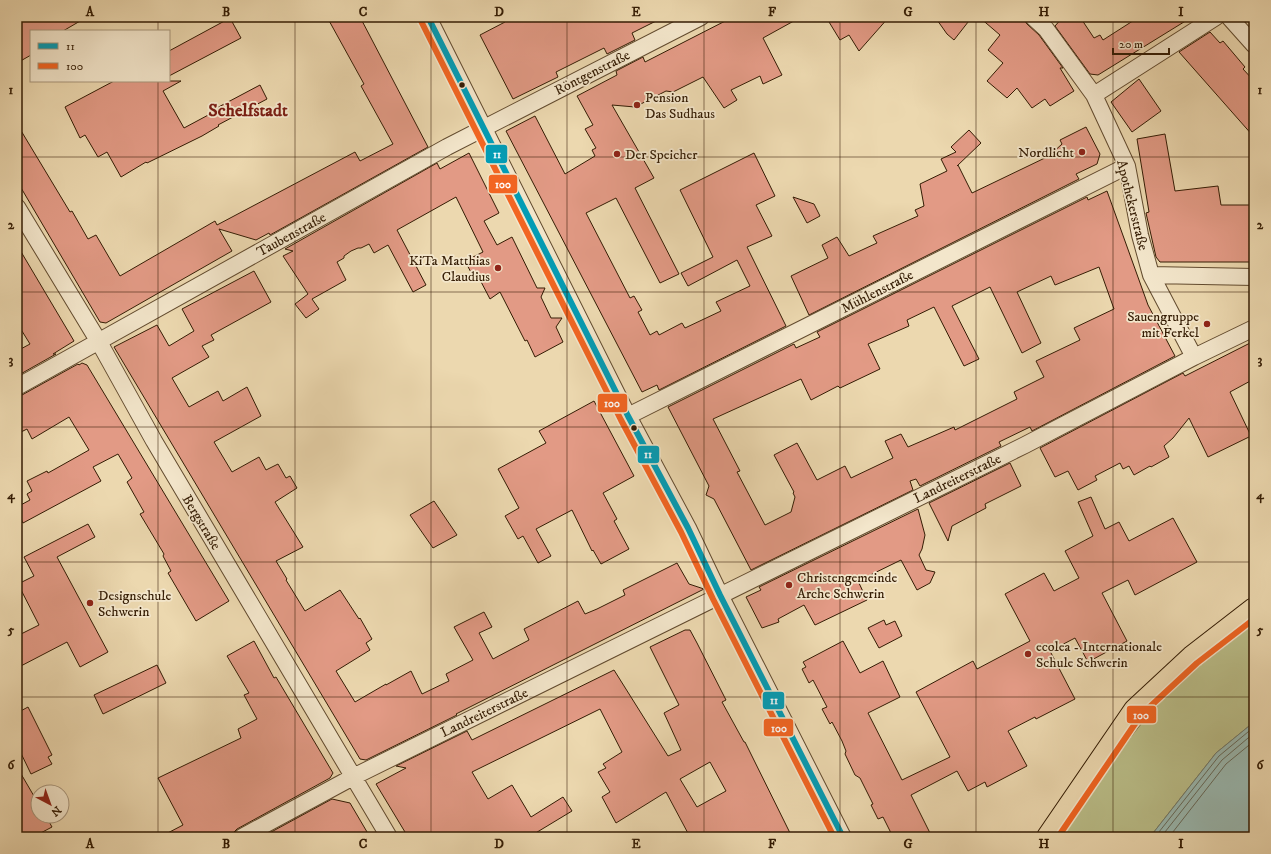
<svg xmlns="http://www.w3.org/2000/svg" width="1271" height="854" font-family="'IM FELL DW Pica',serif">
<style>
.green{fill:#babe89;stroke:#776d46}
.water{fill:#9ab9b1;stroke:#717a6c}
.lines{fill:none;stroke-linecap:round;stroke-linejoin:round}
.shore{stroke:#676a5a;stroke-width:1}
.building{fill:#e29a85;stroke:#341c04;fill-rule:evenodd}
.street-casing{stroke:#624b2f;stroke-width:18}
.primary-casing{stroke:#341c04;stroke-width:24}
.street{stroke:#f3e6cb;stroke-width:16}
.primary{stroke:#ecd8af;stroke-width:22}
.bus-1-casing{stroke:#f3e6cb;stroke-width:9}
.bus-2-casing{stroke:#f3e6cb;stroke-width:9}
.bus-1{stroke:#039cb5;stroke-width:6}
.bus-2{stroke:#f26522;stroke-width:6}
.grid{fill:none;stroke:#341c04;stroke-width:1;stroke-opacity:0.55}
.bus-dot{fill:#341c04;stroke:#f3e6cb;stroke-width:1.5}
.poi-dot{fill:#8f2418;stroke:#f3e6cb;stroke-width:1.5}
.labels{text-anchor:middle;stroke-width:3.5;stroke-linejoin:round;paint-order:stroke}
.street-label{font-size:14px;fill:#341c04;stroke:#f3e6cb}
.poi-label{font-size:14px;fill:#341c04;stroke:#f3e6cb;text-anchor:start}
.district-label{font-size:18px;font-weight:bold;fill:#7a1f14;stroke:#f3e6cb}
.line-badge{stroke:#f3e6cb;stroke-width:1.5}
.badge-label{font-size:11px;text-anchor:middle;font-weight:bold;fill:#fff}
.neatline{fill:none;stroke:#341c04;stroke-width:1.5}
.grid-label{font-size:13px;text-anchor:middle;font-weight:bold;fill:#341c04}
</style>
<rect width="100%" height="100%" fill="#ecd8af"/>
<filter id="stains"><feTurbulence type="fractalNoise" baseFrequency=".005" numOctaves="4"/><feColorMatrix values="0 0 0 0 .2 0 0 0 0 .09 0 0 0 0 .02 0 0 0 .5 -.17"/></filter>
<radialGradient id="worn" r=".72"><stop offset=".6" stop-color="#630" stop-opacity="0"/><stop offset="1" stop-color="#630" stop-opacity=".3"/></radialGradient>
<path class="green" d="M1254,620V722L1216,753L1150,837H1062C1100,779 1137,721 1188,673C1208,654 1232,637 1254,620Z"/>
<path class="water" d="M1254,722V837H1150L1216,753Z"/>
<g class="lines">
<path class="shore" d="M1155,837L1219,756L1254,727
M1161,837L1222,760L1254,733
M1169,837L1226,764L1254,741"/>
</g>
<path class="building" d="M23,17H87L63,31H31V55L17,63V20Z
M327,17H360L428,147L270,235L269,233L256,240L219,229L232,251L106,323L100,322L17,181V124L70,212L72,211L88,239L96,235L120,276L215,221L217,225L355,152L360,161L393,144L361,86L364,84Z
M502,17H664L632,33L635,40L607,54L604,48L556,72L558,77L513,99L480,35L505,22Z
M733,17H801L763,38L782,75L763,84L760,76L731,90L737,100L724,108L703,77L673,92L666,91L635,107L612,105L654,178L635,188L679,274L660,283L616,198L586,213L630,298L634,296L642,310L638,312L650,335L657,331L659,335L682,323L685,328L721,311L716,302L750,286L737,260L688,286L681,273L713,257L680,190L754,153L775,196L756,205L772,236L747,247L786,326L659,390L657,385L642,392L506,131L535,116L565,174L595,156L592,150L596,148L585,129L593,125L577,96L617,75L616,71L643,57L645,62Z
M826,17H889L859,51L849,35L840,40Z
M935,17H972L954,40L947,34Z
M979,17H1022L1027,24L1039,35L1063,68H1060L1074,91L1050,106L1045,99L1032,108L1017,88L1007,98L987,81L1003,63L988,50L1000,35Z
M1063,17H1080L1094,38L1100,35L1103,40L1139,17H1192L1098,75L1090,74L1055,26Z
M230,18L241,38L169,76V51Z
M1210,32L1220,43L1223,41L1245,67L1243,69L1254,81V137L1179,52Z
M1139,79L1161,111L1132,132L1111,102Z
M114,81H181L163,91L184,128L212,113L211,111L260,85L267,99L218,125L219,126L202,136L147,163L146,162L121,177L107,152L98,157L85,135L80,138L65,107Z
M1086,127L1100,154L1097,164L1076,174L1079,179L809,315L791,276L828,258L822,245L837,237L849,256L877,243L873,236L918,216L915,210L924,206L920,184L947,171L941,159L956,152L951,147L969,130L981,143L957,166L958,165L972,193L1049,156L1062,144L1060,140Z
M1165,134L1175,191L1218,186L1221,205H1254V262H1160L1156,257L1146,213L1149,212L1137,139Z
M469,153L499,213L484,221L497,245L512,237L537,288H545L541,297L551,318H562L556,327L563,342L535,357L527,340L525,341L500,292L490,299L478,276L474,278L465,261L483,252L456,197L397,230L426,285L413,292L388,245L374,253L369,244L361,248H358L351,251L344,256V258L337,262L346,280L312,299L319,309L306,318L295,304L308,294L283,256L293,251L285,249L437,163L440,169Z
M1107,191L1148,305L1175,356L1032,431L1030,427L999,442L1001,446L920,486L916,479L910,481L913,490L751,570L714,499L706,495L709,486L668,407L794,344L796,348L820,337L817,332L1087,197L1088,200ZM1099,267L1114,309L1074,328L1080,340L1036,361L1044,377L1014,392L1017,399L955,430L954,427L908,447L901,434L885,441L893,458L851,478L845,466L817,480L797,443L774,455L794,492L793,493L795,497L791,512L765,525L737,472L740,471L713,419L801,379L811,400L838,386L840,388L880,369L868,344L909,326L907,320L934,307L964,366L979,359L952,306L990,287L1022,353L1041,343L1017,292L1051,276L1055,285Z
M793,197L814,204L820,216L807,223Z
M17,245L74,341L53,354H56L17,376V351L30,344L17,323Z
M254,271L271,302L211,335L214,340L202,346L209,357L172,378L189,407L218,391L223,401L247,387L261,416L214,442L232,472L259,457L266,470L278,464L286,478L290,476L297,488L275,502L303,547L276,561L287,579L286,580L305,611L340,590L359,619L360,618L372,639L366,643L370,650L336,671L355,702L386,684V685L411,671L422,694L449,681L446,674L473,660L454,627L484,612L492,627L479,633L493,659L529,640L524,629L578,601L585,614L597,609L625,595L623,590L677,563L689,584L704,589L456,714L457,715L366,760L360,759L114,347L157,325L169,346L194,331L182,309Z
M1254,341V379L1230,392L1251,436L1208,457L1189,418L1173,438L1164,446L1169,457L1151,467L1150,466L1134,475L1129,466L1123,469L1120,463L1095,476L1097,480L1078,490L1068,471L1055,477L1040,448L1183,373L1185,376Z
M82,363L87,365L229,601L196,621L168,573L171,571L163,556L164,554L140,514L144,512L127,482L132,478L118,454L93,467L101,481L23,523L17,511V507L30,500L27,494L32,491L27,481L47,471L48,473L89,450L69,417L32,439L27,429L17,434V396L22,395L78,364L79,365Z
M594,401L634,476L603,493L617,519L614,521L629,549L601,564L593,550L592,551L572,510L536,529L551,556L538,563L523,536L518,539L505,516L519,508L498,469L546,443L539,431Z
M1010,463L1021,486L985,504L986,508L952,526L948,541L929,503Z
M1091,497L1105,529L1119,522L1129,541L1173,518L1197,562L1135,595L1128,580L1102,593L1127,641L1088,662L1075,638L1050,651L1075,699L1036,719L1035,717L1008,731L1027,766L987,787L985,782L968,791L957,771L911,795L932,837H893L883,817L878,819L871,805L873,804L860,778L855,775L845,754L846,751L842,741L832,722L830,724L822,709L827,707L813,680L809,683L802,669L806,667L803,662L843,641L860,673L883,661L900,697L868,713L902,780L950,757L916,692L973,661L977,669L1030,641L1005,594L1044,573L1054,591L1079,578L1065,551L1093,536L1078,502Z
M434,501L457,535L433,548L410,515Z
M918,509L925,535L922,549L919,555L926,570L935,572L930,583L917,590L901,560L858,581L867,600L815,625L804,605L778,619L779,622L762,628L746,597L761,590L759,587Z
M88,524L95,537L57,557L108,652L80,667L67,642L17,668V636L39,625L18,584L34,576L24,557Z
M884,620L886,625L895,621L902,636L879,648L868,628Z
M685,630H690L697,643L726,700L722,702L744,742H745L792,837H690L666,792L616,823L602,797L610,792L598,772L606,768L603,764L622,752L600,709L472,772L488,799L512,785L531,817L563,797L572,811L529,837H408L376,784L406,768L396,766L467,731L472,740L614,670L668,756L681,750L664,713L679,705L650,647ZM710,762L726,791L697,807L680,779Z
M254,641L274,678L276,677L333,773L330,778L237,829L234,832L233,837H160L183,825L158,778L241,738L238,729L257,719L244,695L249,693L227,656Z
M157,665L166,683L103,714L94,695Z
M28,707L52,755L48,757L52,764L31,774L17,745V713Z
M17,767L38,803V816H46L52,827L33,837H17Z
M332,799L350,803L370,837H262Z"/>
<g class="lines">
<defs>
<path id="street" d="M428,17L628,416L688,528L720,595L843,837
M1033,17L1046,29L1094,95L1127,166L1140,235L1151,275L1194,357
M1229,17L1254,45
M1094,95L1216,17
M17,207L99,342L154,441L389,837
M1151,275L1254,277
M17,387L447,147L701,17
M628,416L1127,166
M242,837L353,777L1025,445L1194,357L1254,328"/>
<path id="primary" d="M1048,837L1135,710L1192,657L1254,609"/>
</defs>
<use href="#street" class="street-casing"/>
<use href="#primary" class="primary-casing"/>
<use href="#street" class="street"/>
<use href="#primary" class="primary"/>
<defs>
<path id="bus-1" d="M428,17L628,416L688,528L720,595L843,837"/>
<path id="bus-2" d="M421,21L621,420L681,532L713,599L834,837
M1058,837L1141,715L1197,663L1254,619"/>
</defs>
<use href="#bus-1" class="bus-1-casing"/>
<use href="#bus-2" class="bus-2-casing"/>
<use href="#bus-1" class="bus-1"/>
<use href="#bus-2" class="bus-2"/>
</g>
<path class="grid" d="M158,17V31M295,17V837M431,17V837M567,17V837M704,17V837M840,17V837M976,17V837M1113,17V837M158,81V837M17,157H1254M17,292H1254M17,427H1254M17,562H1254M17,697H1254"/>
<g class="bus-dot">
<circle cx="462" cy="85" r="3.5"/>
<circle cx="634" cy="428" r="3.5"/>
</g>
<g class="poi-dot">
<circle cx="637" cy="105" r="4"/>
<circle cx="1082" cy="152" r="4"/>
<circle cx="617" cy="154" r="4"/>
<circle cx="498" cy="268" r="4"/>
<circle cx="1207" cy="324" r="4"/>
<circle cx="789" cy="585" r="4"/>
<circle cx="90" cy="603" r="4"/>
<circle cx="1028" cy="654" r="4"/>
</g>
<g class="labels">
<g class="street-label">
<text transform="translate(592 72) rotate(-27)" y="5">Röntgenstraße</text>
<text transform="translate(1133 205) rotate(76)" y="5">Apothekerstraße</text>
<text transform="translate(291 234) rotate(-29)" y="5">Taubenstraße</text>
<text transform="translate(877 291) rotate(-27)" y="5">Mühlenstraße</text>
<text transform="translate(957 478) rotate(-26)" y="5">Landreiterstraße</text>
<text transform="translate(202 522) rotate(59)" y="5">Bergstraße</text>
<text transform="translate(484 712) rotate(-26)" y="5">Landreiterstraße</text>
</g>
<g class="poi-label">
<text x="645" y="102">Pension<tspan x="645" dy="16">Das Sudhaus</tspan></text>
<text x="1074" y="157" text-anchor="end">Nordlicht</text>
<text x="625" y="159">Der Speicher</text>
<text x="490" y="265" text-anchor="end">KiTa Matthias<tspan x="490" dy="16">Claudius</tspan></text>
<text x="1199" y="321" text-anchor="end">Sauengruppe<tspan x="1199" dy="16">mit Ferkel</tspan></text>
<text x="797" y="582">Christengemeinde<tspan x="797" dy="16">Arche Schwerin</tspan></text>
<text x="98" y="600">Designschule<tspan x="98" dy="16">Schwerin</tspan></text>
<text x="1036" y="651">ecolea - Internationale<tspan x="1036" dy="16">Schule Schwerin</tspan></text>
</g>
<g class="district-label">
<text x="248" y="116">Schelfstadt</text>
</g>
</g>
<g class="line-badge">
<rect x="485" y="144" width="23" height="20" rx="4" fill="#039cb5"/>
<rect x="488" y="174" width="30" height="20" rx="4" fill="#f26522"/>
<rect x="597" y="393" width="31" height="20" rx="4" fill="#f26522"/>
<rect x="637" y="445" width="23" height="19" rx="4" fill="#039cb5"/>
<rect x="762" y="691" width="23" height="19" rx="4" fill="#039cb5"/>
<rect x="1126" y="705" width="31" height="19" rx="4" fill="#f26522"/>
<rect x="763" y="718" width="31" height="19" rx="4" fill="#f26522"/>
</g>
<g class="badge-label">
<text x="497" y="158">11</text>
<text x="503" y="188">100</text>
<text x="612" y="407">100</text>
<text x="648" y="458">11</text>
<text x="774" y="704">11</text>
<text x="1141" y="719">100</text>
<text x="779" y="732">100</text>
</g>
<rect width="1271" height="854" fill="none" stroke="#ecd8af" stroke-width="44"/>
<rect x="30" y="30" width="140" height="52" fill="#f3e6cb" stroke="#a7957b"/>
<rect x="38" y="43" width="20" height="6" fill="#039cb5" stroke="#a7957b"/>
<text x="66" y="50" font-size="12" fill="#341c04">11</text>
<rect x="38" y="63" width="20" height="6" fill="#f26522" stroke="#a7957b"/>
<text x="66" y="70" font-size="12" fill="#341c04">100</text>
<g transform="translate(50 804) rotate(139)"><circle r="19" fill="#f3e6cb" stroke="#a7957b"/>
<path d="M0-3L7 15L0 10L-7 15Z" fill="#8f2418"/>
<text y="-6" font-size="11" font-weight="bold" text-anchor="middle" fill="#341c04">N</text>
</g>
<path d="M1113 48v6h56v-6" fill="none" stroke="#341c04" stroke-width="2"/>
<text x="1119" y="48" font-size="12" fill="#341c04" stroke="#f3e6cb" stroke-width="3" paint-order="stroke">20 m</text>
<rect x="22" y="22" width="1227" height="810" class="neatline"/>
<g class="grid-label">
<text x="90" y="16">A</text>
<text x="226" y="16">B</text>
<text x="363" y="16">C</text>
<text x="499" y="16">D</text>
<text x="636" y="16">E</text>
<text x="772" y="16">F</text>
<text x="908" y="16">G</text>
<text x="1044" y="16">H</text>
<text x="1181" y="16">I</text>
<text x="11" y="94">1</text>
<text x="1260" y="94">1</text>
<text x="11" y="229">2</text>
<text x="1260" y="229">2</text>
<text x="11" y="364">3</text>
<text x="1260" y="364">3</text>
<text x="11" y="499">4</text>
<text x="1260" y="499">4</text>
<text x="11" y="634">5</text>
<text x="1260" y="634">5</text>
<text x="11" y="769">6</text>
<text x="1260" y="769">6</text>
<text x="90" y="848">A</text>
<text x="226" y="848">B</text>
<text x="363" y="848">C</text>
<text x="499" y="848">D</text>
<text x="636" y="848">E</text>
<text x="772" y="848">F</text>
<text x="908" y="848">G</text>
<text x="1044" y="848">H</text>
<text x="1181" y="848">I</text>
</g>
<rect width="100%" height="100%" filter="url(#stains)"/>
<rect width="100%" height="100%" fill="url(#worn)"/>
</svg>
